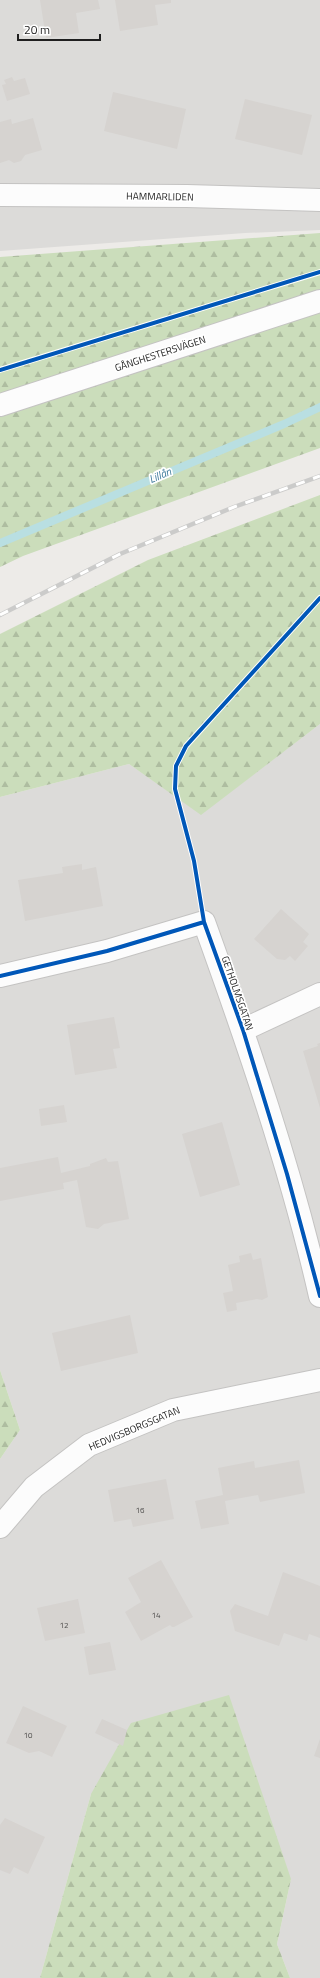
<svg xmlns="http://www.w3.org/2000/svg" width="320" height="1978" font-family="'Titillium Web',sans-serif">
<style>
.residential{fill:#dcdbd9}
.forest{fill:url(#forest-firs)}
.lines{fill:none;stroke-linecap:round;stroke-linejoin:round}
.stream{stroke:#b9dfe2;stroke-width:8}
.building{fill:#d6d3d0}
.minor-casing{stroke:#c4c3c2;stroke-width:24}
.tertiary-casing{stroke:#c4c3c2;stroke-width:24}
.minor{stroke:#fcfcfc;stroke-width:22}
.tertiary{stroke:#fcfcfc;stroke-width:22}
.rail-casing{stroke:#cbcbca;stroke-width:4.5}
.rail{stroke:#fff;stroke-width:3;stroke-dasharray:9;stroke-linecap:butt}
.cycleway-casing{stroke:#fff;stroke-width:6}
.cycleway{stroke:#0057b8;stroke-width:4}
.labels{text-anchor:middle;stroke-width:3.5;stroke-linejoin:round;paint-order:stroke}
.number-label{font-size:8px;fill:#4d4c4b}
.street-label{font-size:10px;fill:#1f1f1f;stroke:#fff}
.water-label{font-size:11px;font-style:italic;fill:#3e7a9c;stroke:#fff}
</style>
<defs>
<pattern id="forest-firs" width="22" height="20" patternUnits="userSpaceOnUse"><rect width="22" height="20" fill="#cbddbb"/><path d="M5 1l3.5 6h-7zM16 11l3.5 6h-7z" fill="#aebda0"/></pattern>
</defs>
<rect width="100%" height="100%" fill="#edebe8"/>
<path class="residential" d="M0,0H320V230L245,233L0,251Z
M320,724V1978H290L277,1944L291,1879L91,1794L40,1978H0V1459L20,1430L0,1370V797L129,764L201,814Z"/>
<path class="forest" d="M320,233V448L23,556L0,567V257Z
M320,495V724L201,815L129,764L0,797V634L148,560Z
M0,1370L20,1430L0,1459Z
M229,1695L291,1879L277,1944L290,1978H40L91,1794L131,1723Z"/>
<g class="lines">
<path class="stream" d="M0,543L284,424L320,407"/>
</g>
<path class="building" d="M40,0H98L100,9L76,13L79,33L46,38Z
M115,0H171V3L155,5L158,25L120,31Z
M12,77L14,81L25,78L30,94L7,101L2,85L6,84L4,80Z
M113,92L186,109L177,149L104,131Z
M245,99L312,115L302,155L235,139Z
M33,118L42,150L25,155L21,161L14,163L9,160L0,163V122L11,119L12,124Z
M82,864V870L96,867L103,906L25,921L18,880L63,873L62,867Z
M281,909L309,934L303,942L308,946L295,961L290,956L285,960L277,959L254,939Z
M114,1017L120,1048L113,1049L117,1068L75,1075L67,1025Z
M320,1043V1108L303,1051L318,1046L317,1044Z
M64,1105L67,1122L41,1126L39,1109Z
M222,1122L240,1185L200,1197L182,1134Z
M58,1157L61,1173L90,1166V1164L106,1158L108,1162L118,1161L129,1219L104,1224L98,1229L86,1227L77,1180L63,1183L64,1189L0,1201V1168Z
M251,1253L253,1260L261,1258L268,1297L262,1300L257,1299L236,1303L237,1310L227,1312L223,1293L233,1291L228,1265L240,1262L239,1256Z
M130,1315L138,1353L61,1371L52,1333Z
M299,1460L305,1493L260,1502L258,1495L225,1501L229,1524L201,1529L195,1501L223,1495L218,1468L254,1461L255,1468Z
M166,1479L174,1519L133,1527L131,1519L114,1522L108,1490Z
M161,1560L193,1617L174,1627H172L170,1625L141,1641L125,1612L141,1602L128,1578Z
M283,1572L320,1586V1638L309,1634L307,1641L284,1633L279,1646L235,1631L230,1611L235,1604L268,1616Z
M78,1599L85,1633L45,1641L37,1608Z
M110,1642L116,1670L89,1675L84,1647Z
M23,1706L67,1726L52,1757L39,1751L29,1753L6,1743Z
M102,1719L127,1730L123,1746L95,1733Z
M320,1739V1758L314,1756Z
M5,1818L45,1837L28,1874L14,1867L10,1874L0,1870V1825Z"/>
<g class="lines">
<defs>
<path id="minor" d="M0,195L187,196L320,200
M0,976L107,951L204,922C248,1044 291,1169 320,1296
M243,1030L320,994
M0,1527L34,1487L89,1445L173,1410L320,1380"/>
<path id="tertiary" d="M0,405L320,301"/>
</defs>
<use href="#minor" class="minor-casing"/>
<use href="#tertiary" class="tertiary-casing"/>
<use href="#minor" class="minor"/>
<use href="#tertiary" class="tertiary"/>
<defs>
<path id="rail" d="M0,615L120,554L234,507L320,476"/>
</defs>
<use href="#rail" class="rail-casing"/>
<use href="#rail" class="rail"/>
<defs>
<path id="cycleway" d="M0,370L320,272
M320,598L186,746L176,766L175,789L194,861L204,922L243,1030L287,1174L320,1296
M0,976L107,951L204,922"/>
</defs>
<use href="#cycleway" class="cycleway-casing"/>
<use href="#cycleway" class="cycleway"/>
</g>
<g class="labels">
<g class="number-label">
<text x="140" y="1513">16</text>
<text x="156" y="1618">14</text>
<text x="64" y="1628">12</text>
<text x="28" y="1738">10</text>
</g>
<g class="street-label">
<text transform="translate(160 196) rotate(1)" y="4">HAMMARLIDEN</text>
<text transform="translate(160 353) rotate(-18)" y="4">GÅNGHESTERSVÄGEN</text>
<text transform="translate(238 993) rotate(71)" y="4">GETHOLMSGATAN</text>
<text transform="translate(134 1428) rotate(-23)" y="4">HEDVIGSBORGSGATAN</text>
</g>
<g class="water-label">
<text transform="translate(160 475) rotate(-23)" y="4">Lillån</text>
</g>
</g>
<path d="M18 34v6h82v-6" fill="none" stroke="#1f1f1f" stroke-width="2"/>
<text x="24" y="34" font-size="12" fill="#1f1f1f" stroke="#ffffff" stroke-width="3" paint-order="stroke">20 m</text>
</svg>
